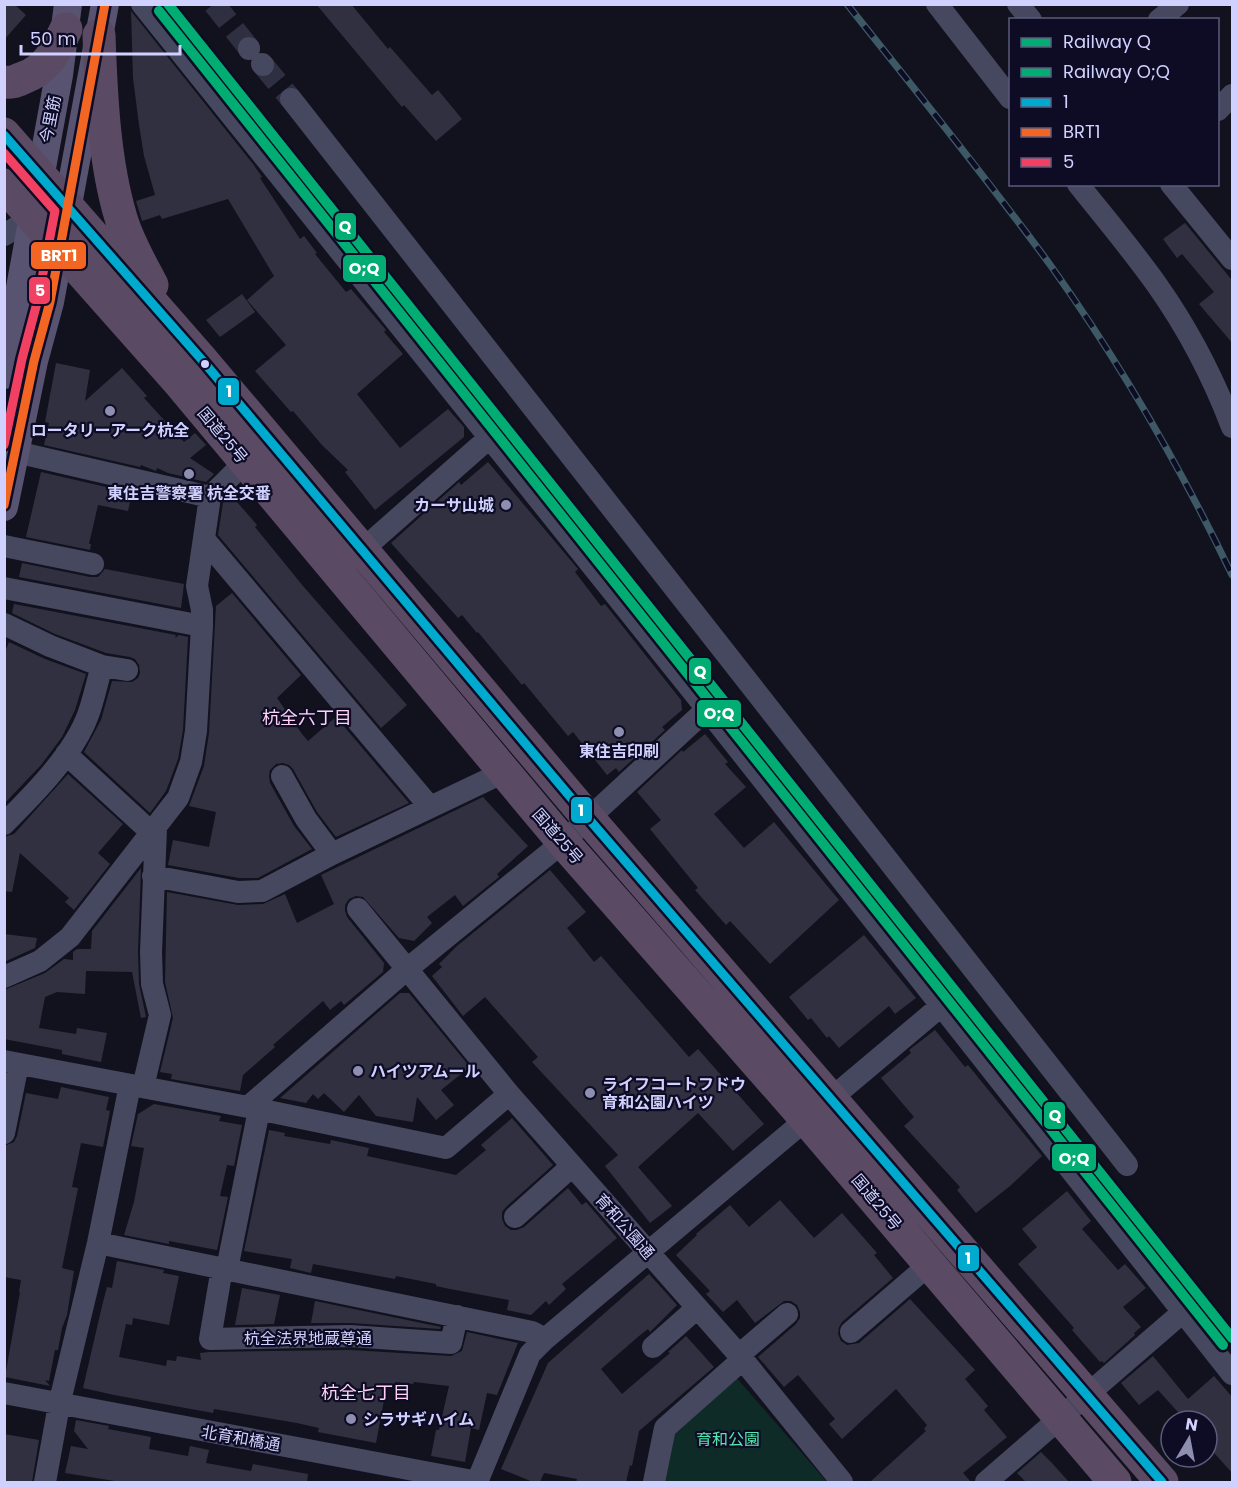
<svg xmlns="http://www.w3.org/2000/svg" width="1237" height="1487" font-family="Poppins,'Noto Sans JP',sans-serif">
<style>
.green{fill:#0f2b28}
.building{fill:#303041}
.lines{fill:none;stroke-linecap:round;stroke-linejoin:round}
.minor-tunnel{stroke:#2e2f40;stroke-width:22;stroke-dasharray:22 11;stroke-linecap:butt}
.minor{stroke:#464860;stroke-width:22}
.major{stroke:#595372;stroke-width:28}
.highway{stroke:#5b4a64;stroke-width:33}
.rail-casing{stroke:#3d5966;stroke-width:7}
.rail{stroke:#0d0c24;stroke-width:4.5;stroke-dasharray:14;stroke-linecap:butt}
.bus-1-casing{stroke:#0d0c24;stroke-width:14}
.bus-2-casing{stroke:#0d0c24;stroke-width:14}
.bus-3-casing{stroke:#0d0c24;stroke-width:14}
.bus-1{stroke:#00a9ce;stroke-width:9}
.bus-2{stroke:#f26522;stroke-width:9}
.bus-3{stroke:#f24062;stroke-width:9}
.rail-1-casing{stroke:#0d0c24;stroke-width:15}
.rail-2-casing{stroke:#0d0c24;stroke-width:15}
.rail-1{stroke:#02ad73;stroke-width:10}
.rail-2{stroke:#02ad73;stroke-width:10}
.bus-dot{fill:#d0d1ff;stroke:#0d0c24;stroke-width:2}
.poi-dot{fill:#8e8eb0;stroke:#0d0c24;stroke-width:2}
.labels{text-anchor:middle;stroke-width:4.5;stroke-linejoin:round;paint-order:stroke}
.street-label{font-size:16px;fill:#d0d1ff;stroke:#0d0c24}
.poi-label{font-size:16px;font-weight:bold;fill:#d0d1ff;stroke:#0d0c24}
.park-label{font-size:16px;fill:#53e8ad;stroke:#0d0c24}
.neighbourhood-label{font-size:18px;fill:#ffd2f5;stroke:#0d0c24}
.line-badge{stroke:#0d0c24;stroke-width:2}
.badge-label{font-size:16px;text-anchor:middle;font-weight:bold;fill:#fff}
</style>
<rect width="100%" height="100%" fill="#12121e"/>
<path class="green" d="M735,1376L827,1482H660L670,1431Z"/>
<path class="building" d="M4,4H14L26,15L4,40Z
M316,4H351L388,49L390,47L432,95L438,90L462,119L436,141L404,105L402,107Z
M131,11L253,164L262,177L260,178L300,239L304,236L317,253L315,254L346,292L351,289L386,330L384,332L403,354L357,394L376,418L400,448L448,409L464,427V437L375,510L345,472L348,470L322,445L293,411L291,412L255,371L286,345L247,300L274,276L228,199L162,219L160,215L142,221L136,201L155,195L144,156L139,125L133,78Z
M1185,223L1231,279L1233,277V344L1199,304L1214,292L1182,254L1177,258L1163,239Z
M242,294L255,312L220,337L206,320Z
M56,363L90,370L85,401L122,368L147,396L144,398L184,442L195,433L206,445L190,458L214,474L206,482L168,473L157,468L156,471L141,465L140,467L44,445L49,423L45,422Z
M488,462L578,569L575,572L601,606L605,604L681,700L682,710L662,727L665,730L619,772L616,768L607,775L573,732L568,736L524,683L522,685L478,632L477,633L462,615L458,618L391,543L459,482L461,485Z
M41,472L132,493L128,511L98,505L89,544H91L90,550L26,537Z
M231,495L257,525L255,527L303,586L407,705L381,728L218,535L223,503Z
M22,563L90,577H98L105,569L184,584L181,608L19,577Z
M232,593L301,675L277,698L302,734L308,741L336,717L409,803L336,837L317,812L293,769L289,765L283,763L276,764L270,770L269,776L270,783L294,826L312,849L258,878H239L168,865L173,840L209,847L216,812L189,806L204,766L209,733L216,606Z
M14,604L176,635L175,638L179,635L188,637L183,730L178,759L166,791L150,813L84,752L101,720L112,681L132,682L138,678L140,673L139,665L135,659L130,657L106,653L55,634L12,613Z
M9,642L45,659L86,674L75,710L62,737L41,765L4,804V654Z
M705,734L728,762L725,764L746,787L714,814L744,848L774,822L839,900L770,964L730,921L726,925L695,890L698,888L650,829L661,820L637,792L682,750L683,752Z
M68,774L123,824L98,853L110,864L74,910L65,902L69,898L20,853L12,892L4,891V837L14,834Z
M483,797L528,846L497,874L499,877L463,906L455,895L427,917L432,923L414,941L399,938L363,897L356,896L349,899L345,905V911L347,917L384,963L383,972L344,1005L341,1001L330,1010L323,1001L273,1045L275,1047L243,1075L240,1091L171,1079L172,1074L160,1072L173,1018L165,982L167,892L238,905L263,904L285,894L297,923L334,904L321,875Z
M141,868L138,951L139,984L146,1017L141,1018L132,972L86,971L85,994L57,992L45,997L39,1028L76,1034L77,1028L107,1033L101,1062L62,1054V1050L4,1039V990L45,973L64,959L73,960V952L77,949H91L92,931Z
M550,870L586,912L567,928L594,962L601,956L689,1057L698,1049L764,1124L733,1151L698,1113L638,1167L672,1206L650,1223L605,1166L618,1155L532,1062L538,1057L485,997L463,1016L432,976L442,967L439,964L457,946Z
M4,934L37,938L35,948L4,962Z
M864,935L916,998L895,1014L889,1006L839,1048L829,1036L827,1038L811,1018L808,1020L789,997Z
M400,993H409L470,1067L441,1090L454,1105L436,1120L417,1097L413,1122L376,1116L359,1095L344,1112L324,1093L318,1099L313,1094L306,1103L280,1098Z
M935,1030L965,1067L968,1065L1042,1156L1010,1186L976,1213L957,1190L960,1187L904,1126L914,1117L881,1078L911,1053L909,1050Z
M61,1087L109,1097L106,1110L110,1111L103,1147L81,1143L72,1187L78,1188L62,1268L74,1271L67,1315L62,1328L58,1350H55L49,1381L45,1380L50,1386L5,1377L20,1292H19L21,1280L4,1277V1146L14,1142L17,1136L26,1093L58,1099Z
M154,1104L221,1116L219,1121L242,1125L234,1166L227,1165L220,1196L228,1197L217,1250L169,1241V1244L124,1235L134,1202L144,1148L131,1146L138,1114Z
M512,1118L553,1165L506,1207L502,1212V1219L505,1226L511,1230H517L524,1227L568,1188L582,1205L586,1202L617,1238L562,1284L566,1289L549,1305L546,1301L531,1315L507,1310L509,1300L450,1289L436,1286V1284L396,1276L395,1279L313,1264L311,1273L290,1268L292,1259L244,1251L269,1130L285,1133L284,1136L330,1144L331,1140L369,1148L367,1156L456,1175L486,1150L481,1145Z
M1067,1191L1091,1221L1082,1229L1118,1270L1125,1264L1146,1288L1123,1307L1141,1327L1134,1333L1135,1335L1104,1363L1102,1361L1100,1362L1072,1330L1074,1328L1018,1264L1037,1247L1022,1229Z
M780,1200L814,1238L842,1213L877,1253L874,1255L893,1278L842,1322L839,1327L838,1334L841,1341L847,1345L859,1343L910,1299L975,1370L965,1379L988,1406L984,1410L1007,1437L963,1473L971,1482H870L926,1431L924,1429L927,1425L896,1389L842,1439L829,1424L835,1419L798,1375L784,1387L758,1357L796,1324L800,1318V1312L797,1305L791,1301H784L755,1323L737,1300L723,1312L706,1294L710,1291L676,1255L697,1235L696,1234L730,1205L749,1227Z
M117,1261L164,1270L163,1273L179,1276L169,1325L133,1318L132,1325L126,1324L119,1357L166,1366L167,1360L176,1361L177,1356L201,1360L200,1353L209,1352L350,1350L451,1356L462,1351L467,1332L518,1343L497,1395L487,1393L479,1430L471,1428L465,1462L431,1456L436,1430H439L449,1386L414,1382L413,1384L395,1382V1384H387L376,1443L318,1432L319,1428L297,1423L214,1409L213,1413L114,1395L83,1388L102,1306L107,1287L112,1288Z
M649,1274L677,1305L650,1332L648,1329L639,1336L601,1369L622,1394L670,1353L668,1352L686,1336L714,1367L639,1431L632,1466L630,1465L626,1482H576L577,1479L544,1473L540,1482H533L501,1469L548,1363Z
M242,1288L280,1295L274,1324L235,1325Z
M315,1301L441,1327L440,1329L351,1323H311Z
M1153,1356L1188,1399L1214,1376L1233,1398V1474L1207,1445V1421H1186L1158,1390L1139,1405L1121,1383Z
M76,1420L109,1426L108,1429L151,1437L149,1449L188,1456L190,1446L209,1450L206,1463L251,1471L253,1464L308,1474L307,1482H121L65,1473L71,1446L88,1449L74,1431Z
M4,1434L39,1440L32,1482H4Z
M1041,1452L1051,1462L1069,1482H1026L1017,1473Z"/>
<g class="lines">
<path class="minor-tunnel" d="M214,4L249,48
M263,65L291,99"/>
<path class="minor" d="M142,4L707,709L1232,1374
M937,4L1010,98
M1018,4L1031,20
M1159,20L1178,4
M249,48V49
M262,64L263,65
M291,99L1127,1165
M1218,110L1232,95
M1078,184C1105,218 1133,251 1157,285C1188,329 1213,377 1232,427
M1171,184L1232,259
M4,235L32,218L43,215
M16,452L210,497
M204,539L430,807
M4,546L93,564
M352,559L489,438
M4,588L202,626
M4,624L50,646L102,666L127,670
M66,754L152,833
M282,776L306,819L332,854
M4,824C33,795 74,754 88,715C94,699 97,682 102,666
M153,876L238,892L262,891L332,854L504,772
M358,909L509,1094L739,1355L842,1482
M4,977L40,961L70,937L178,798L191,762L196,731L202,626V610L197,586L210,497L245,462
M4,1061L248,1107L446,1148L509,1094
M143,1087L160,1015L152,984L151,952L156,828
M248,1107L406,970L563,842L707,709
M4,1133L18,1064
M515,1217L572,1166
M98,1243L532,1332L545,1339
M222,1268L210,1339L350,1336L451,1343L457,1316
M227,1269L259,1110
M851,1332L930,1264
M653,1347L697,1308
M739,1355L787,1314
M4,1393L478,1482
M45,1482L59,1405L98,1243L130,1085
M477,1482L530,1354L545,1339L941,1006
M654,1482L665,1428L743,1359
M986,1482L1183,1312"/>
<path class="major" d="M4,375L59,75L68,4
M4,507L34,361L50,302L105,4"/>
<path class="highway" d="M99,35C101,93 104,162 121,218C128,242 141,264 152,285
M4,82C12,83 16,81 23,78C47,70 56,50 66,29
M4,134L202,360L588,818L1162,1482
M4,185L177,380L563,842L806,1119L1115,1482"/>
<defs>
<path id="rail" d="M847,4C916,91 986,177 1051,266C1120,363 1181,468 1232,575"/>
</defs>
<use href="#rail" class="rail-casing"/>
<use href="#rail" class="rail"/>
<defs>
<path id="bus-1" d="M4,135L202,360L588,818L1162,1482"/>
<path id="bus-2" d="M4,505L34,361L50,302L105,4"/>
<path id="bus-3" d="M4,153L55,211L38,299L22,359L4,445"/>
</defs>
<use href="#bus-1" class="bus-1-casing"/>
<use href="#bus-2" class="bus-2-casing"/>
<use href="#bus-3" class="bus-3-casing"/>
<use href="#bus-1" class="bus-1"/>
<use href="#bus-2" class="bus-2"/>
<use href="#bus-3" class="bus-3"/>
<defs>
<path id="rail-1" d="M168,4L1232,1338"/>
<path id="rail-2" d="M159,11L1223,1345"/>
</defs>
<use href="#rail-1" class="rail-1-casing"/>
<use href="#rail-2" class="rail-2-casing"/>
<use href="#rail-1" class="rail-1"/>
<use href="#rail-2" class="rail-2"/>
</g>
<circle class="bus-dot" cx="205" cy="364" r="5"/>
<g class="poi-dot">
<circle cx="110" cy="411" r="6"/>
<circle cx="189" cy="474" r="6"/>
<circle cx="506" cy="505" r="6"/>
<circle cx="619" cy="732" r="6"/>
<circle cx="358" cy="1071" r="6"/>
<circle cx="590" cy="1093" r="6"/>
<circle cx="351" cy="1419" r="6"/>
</g>
<g class="labels">
<g class="street-label">
<text transform="translate(50 119) rotate(-79)" y="6">今里筋</text>
<text transform="translate(223 435) rotate(50)" y="6">国道25号</text>
<text transform="translate(558 836) rotate(49)" y="6">国道25号</text>
<text transform="translate(877 1202) rotate(50)" y="6">国道25号</text>
<text transform="translate(625 1226) rotate(49)" y="6">育和公園通</text>
<text x="308" y="1344">杭全法界地蔵尊通</text>
<text transform="translate(241 1438) rotate(10)" y="6">北育和橋通</text>
</g>
<g class="poi-label">
<text x="110" y="436">ロータリーアーク杭全</text>
<text x="189" y="499">東住吉警察署 杭全交番</text>
<text x="494" y="511" text-anchor="end">カーサ山城</text>
<text x="619" y="757">東住吉印刷</text>
<text x="370" y="1077" text-anchor="start">ハイツアムール</text>
<text x="602" y="1090" text-anchor="start">ライフコートフドウ<tspan x="602" dy="18">育和公園ハイツ</tspan></text>
<text x="363" y="1425" text-anchor="start">シラサギハイム</text>
</g>
<g class="park-label">
<text x="728" y="1445">育和公園</text>
</g>
<g class="neighbourhood-label">
<text x="307" y="724">杭全六丁目</text>
<text x="366" y="1399">杭全七丁目</text>
</g>
</g>
<g class="line-badge">
<rect x="334" y="212" width="23" height="29" rx="6" fill="#02ad73"/>
<rect x="30" y="241" width="57" height="29" rx="6" fill="#f26522"/>
<rect x="342" y="254" width="45" height="29" rx="6" fill="#02ad73"/>
<rect x="28" y="276" width="23" height="29" rx="6" fill="#f24062"/>
<rect x="217" y="377" width="23" height="29" rx="6" fill="#00a9ce"/>
<rect x="688" y="657" width="24" height="28" rx="6" fill="#02ad73"/>
<rect x="696" y="699" width="46" height="29" rx="6" fill="#02ad73"/>
<rect x="570" y="796" width="23" height="28" rx="6" fill="#00a9ce"/>
<rect x="1043" y="1101" width="23" height="29" rx="6" fill="#02ad73"/>
<rect x="1051" y="1143" width="46" height="29" rx="6" fill="#02ad73"/>
<rect x="957" y="1244" width="23" height="28" rx="6" fill="#00a9ce"/>
</g>
<g class="badge-label">
<text x="345" y="232">Q</text>
<text x="59" y="261">BRT1</text>
<text x="364" y="274">O;Q</text>
<text x="40" y="296">5</text>
<text x="229" y="397">1</text>
<text x="700" y="677">Q</text>
<text x="719" y="719">O;Q</text>
<text x="581" y="816">1</text>
<text x="1055" y="1121">Q</text>
<text x="1074" y="1164">O;Q</text>
<text x="968" y="1264">1</text>
</g>
<rect width="1237" height="1487" fill="none" stroke="#d0d1ff" stroke-width="12"/>
<rect x="1009" y="18" width="210" height="168" fill="#0d0c24" stroke="#5b5b7c" stroke-width="1.5"/>
<rect x="1021" y="38" width="30" height="9" fill="#02ad73" stroke="#5b5b7c" stroke-width="1.5"/>
<text x="1063" y="48" font-size="18" fill="#d0d1ff">Railway Q</text>
<rect x="1021" y="68" width="30" height="9" fill="#02ad73" stroke="#5b5b7c" stroke-width="1.5"/>
<text x="1063" y="78" font-size="18" fill="#d0d1ff">Railway O;Q</text>
<rect x="1021" y="98" width="30" height="9" fill="#00a9ce" stroke="#5b5b7c" stroke-width="1.5"/>
<text x="1063" y="108" font-size="18" fill="#d0d1ff">1</text>
<rect x="1021" y="128" width="30" height="9" fill="#f26522" stroke="#5b5b7c" stroke-width="1.5"/>
<text x="1063" y="138" font-size="18" fill="#d0d1ff">BRT1</text>
<rect x="1021" y="158" width="30" height="9" fill="#f24062" stroke="#5b5b7c" stroke-width="1.5"/>
<text x="1063" y="168" font-size="18" fill="#d0d1ff">5</text>
<g transform="translate(1189 1439) rotate(10)"><circle r="28" fill="#0d0c24" stroke="#5b5b7c" stroke-width="1.5"/>
<path d="M0-4.5L10 22L0 15L-10 22Z" fill="#8e8eb0"/>
<text y="-9" font-size="16" font-weight="bold" text-anchor="middle" fill="#d0d1ff">N</text>
</g>
<path d="M21 45v9h159v-9" fill="none" stroke="#d0d1ff" stroke-width="3"/>
<text x="30" y="45" font-size="18" fill="#d0d1ff" stroke="#0d0c24" stroke-width="4.5" paint-order="stroke">50 m</text>
</svg>
